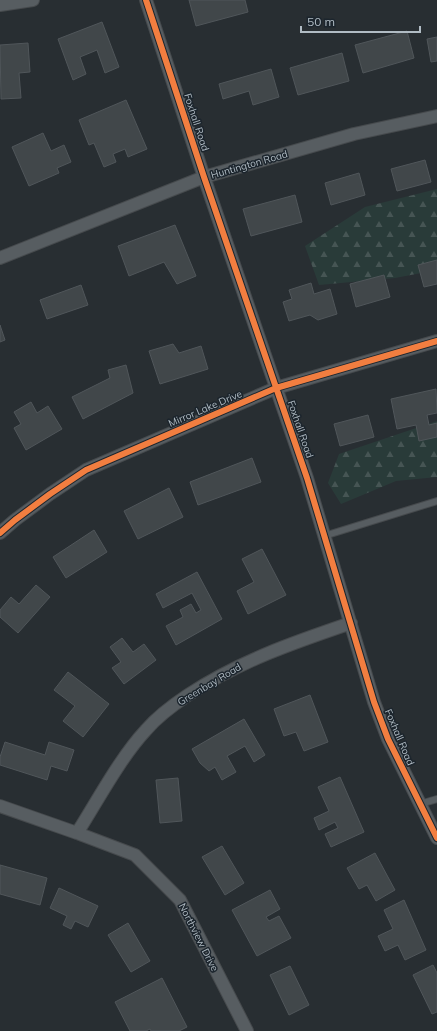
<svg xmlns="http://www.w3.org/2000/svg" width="437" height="1031" font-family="Mulish,sans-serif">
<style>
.forest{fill:url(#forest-firs)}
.building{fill:#41474a;stroke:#50565a}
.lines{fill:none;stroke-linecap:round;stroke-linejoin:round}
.service-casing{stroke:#464a4d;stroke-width:8}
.minor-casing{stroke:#464a4d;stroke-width:14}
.service{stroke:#575d61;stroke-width:6}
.minor{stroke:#575d61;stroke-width:12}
.cycleway-casing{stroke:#1c252d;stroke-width:8}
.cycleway{stroke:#f27e40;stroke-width:6}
.labels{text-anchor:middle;stroke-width:3;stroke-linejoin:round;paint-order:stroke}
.street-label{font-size:10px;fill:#b1bcc4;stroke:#1c252d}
</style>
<defs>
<pattern id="forest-firs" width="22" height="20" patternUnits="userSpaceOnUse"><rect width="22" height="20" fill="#293b39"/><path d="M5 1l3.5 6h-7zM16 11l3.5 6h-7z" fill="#465554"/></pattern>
</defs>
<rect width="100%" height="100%" fill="#282e32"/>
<path class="forest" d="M437,189V270L395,278L319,285L305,246L365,207Z
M437,421V477L396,481L341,504L328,483L339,454Z"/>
<path class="building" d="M189,0H245L248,12L196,26Z
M102,22L119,67L105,73L97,50L80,57L86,74L73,80L58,39Z
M407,31L414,58L363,73L355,45Z
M437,37V61L431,62L427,39Z
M28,43L30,72L19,73L21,98L1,99L0,45Z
M342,53L349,81L298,95L290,68Z
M271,69L279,97L253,105L249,91L223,99L219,84Z
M126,100L147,149L128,157L125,149L113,154L116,162L104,167L94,143L89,145L79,120Z
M43,133L51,151L64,145L71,162L57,168L59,173L29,186L12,147Z
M425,160L431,182L397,191L391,169Z
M359,173L365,195L331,205L325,183Z
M295,195L302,222L251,236L243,209Z
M175,225L196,276L177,284L164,262L129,276L118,246Z
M437,260V284L424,287L418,265Z
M384,275L390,297L356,307L350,284Z
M311,283L314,294L330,289L337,314L318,320L310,315L289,321L283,302L292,299L289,290Z
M81,285L88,305L47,319L40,300Z
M0,325L5,340L0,342Z
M173,344L179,353L201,346L208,369L160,384L149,351Z
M126,365L133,393L83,419L72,397L110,378L108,370Z
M436,389L437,413L427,415L429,425L437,423V437L419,441L416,425L397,429L391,399Z
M31,402L37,413L48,406L62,429L26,450L14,428L21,424L14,412Z
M368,415L374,437L340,446L334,424Z
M252,458L261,482L198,505L190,482Z
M169,488L183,517L138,539L124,511Z
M94,530L107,552L66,578L53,557Z
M262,549L286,595L248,614L237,591L254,582L242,559Z
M197,572L222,619L176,645L166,626L183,617L180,610L191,604L196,613L201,610L192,593L163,608L156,594Z
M36,585L50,597L18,633L0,617V610L11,597L19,604Z
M122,638L133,652L144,644L156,660L124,684L112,668L121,662L110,647Z
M68,672L109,704L83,737L63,721L75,706L54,690Z
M310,695L328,742L304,751L296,732L284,736L274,709Z
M244,719L265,755L254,762L245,746L227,756L236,772L222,780L215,767L209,771L200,763L192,749Z
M5,742L45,755L49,742L74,750L67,771L51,766L47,780L0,765V757Z
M340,777L364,832L331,847L325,834L338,828L335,822L319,830L314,818L329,811L318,787Z
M178,778L182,821L160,823L156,780Z
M222,846L244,883L225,895L202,857Z
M375,853L395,890L376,901L367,885L359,889L347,868Z
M0,865L47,878L40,905L0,894Z
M59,888L98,906L88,927L75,921L71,929L63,925L67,916L50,908Z
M270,890L280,909L266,917L269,921L279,916L291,938L257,956L232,910Z
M404,900L426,950L405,960L398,945L385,951L378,936L393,929L384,910Z
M128,923L150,961L131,972L108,935Z
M433,965L437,973V1012L432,1014L413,975Z
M290,966L309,1005L289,1015L270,975Z
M162,978L187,1027L179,1031H151L150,1029L146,1031H130L115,1002Z"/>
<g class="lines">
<defs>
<path id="service" d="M324,536L437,501
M420,804L437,799"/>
<path id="minor" d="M146,0L204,177L307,478L374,702L388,739L437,838
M0,5L33,0
M0,258L204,177L354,134L437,116
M0,533L15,520L50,494L86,470L276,388L437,341
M0,806L77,833L135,855L180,900L247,1031
M77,833C98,800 120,758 146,730C158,716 173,705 188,695C240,661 292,643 351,623"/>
</defs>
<use href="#service" class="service-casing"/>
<use href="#minor" class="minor-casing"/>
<use href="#service" class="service"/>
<use href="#minor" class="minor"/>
<defs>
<path id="cycleway" d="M146,0L204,177L307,478L374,702L388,739L437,838
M0,533L15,520L50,494L86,470L276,388L437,341"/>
</defs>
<use href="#cycleway" class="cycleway-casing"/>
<use href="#cycleway" class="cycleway"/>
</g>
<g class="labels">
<g class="street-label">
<text transform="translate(197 122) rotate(72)" y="4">Foxhall Road</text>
<text transform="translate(249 164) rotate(-16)" y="4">Huntington Road</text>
<text transform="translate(205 408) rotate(-23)" y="4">Mirror Lake Drive</text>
<text transform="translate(301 429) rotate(71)" y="4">Foxhall Road</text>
<text transform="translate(209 684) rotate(-31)" y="4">Greenbay Road</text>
<text transform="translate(400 737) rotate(67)" y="4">Foxhall Road</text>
<text transform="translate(199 937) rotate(63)" y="4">Northview Drive</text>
</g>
</g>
<path d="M301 26v6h119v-6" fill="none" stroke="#b1bcc4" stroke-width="2"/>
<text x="307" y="26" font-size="12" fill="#b1bcc4" stroke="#1c252d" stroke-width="3" paint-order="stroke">50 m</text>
</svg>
